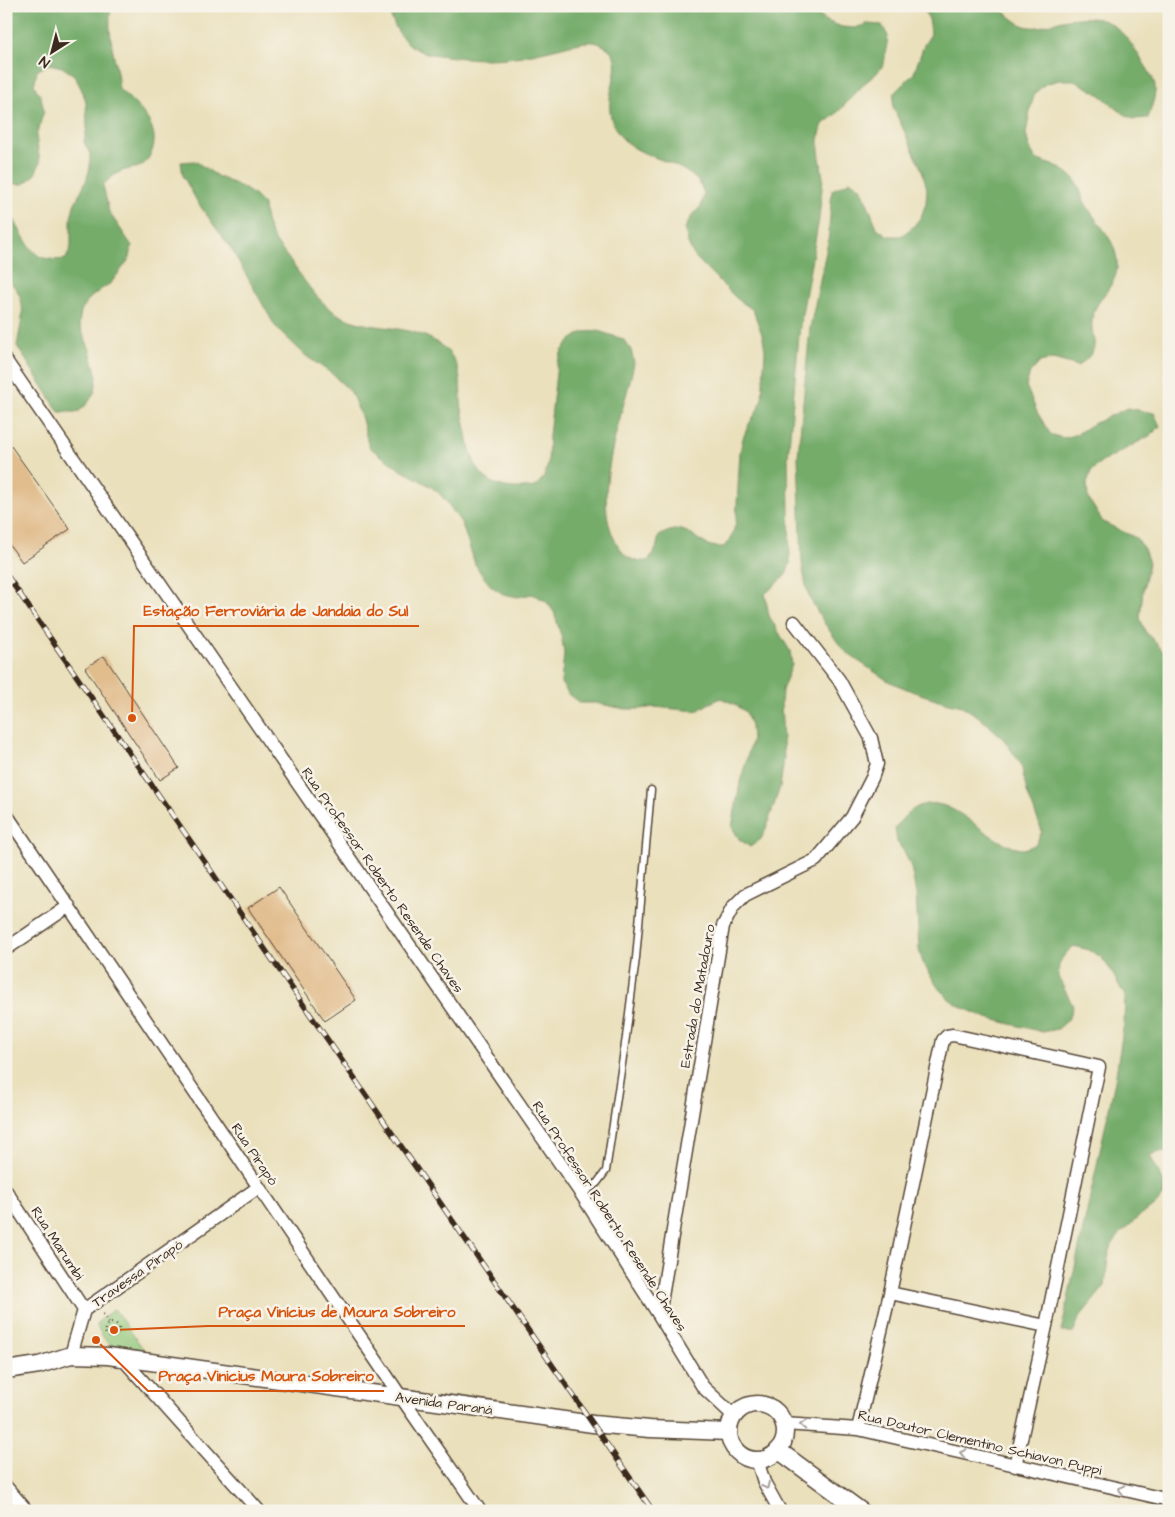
<svg xmlns="http://www.w3.org/2000/svg" width="1175" height="1517" font-family="'Architects Daughter',sans-serif">
<style>
.green{fill:#92c87b;stroke:#66794c}
.forest{fill:#75ac6b;stroke:#586b44}
.building{fill:#e1bc8c}
.lines{fill:none;stroke-linecap:round;stroke-linejoin:round}
.service-casing{stroke:#554536;stroke-width:9}
.minor-casing{stroke:#554536;stroke-width:15}
.tertiary-casing{stroke:#554536;stroke-width:19}
.path{stroke:#554536;stroke-width:2.5;stroke-dasharray:1 4;stroke-linecap:butt}
.service{stroke:#fff;stroke-width:6}
.minor{stroke:#fff;stroke-width:12}
.tertiary{stroke:#fff;stroke-width:16}
.rail-casing{stroke:#3b2a1e;stroke-width:5.5}
.rail{stroke:#f7f3e8;stroke-width:4;stroke-dasharray:11;stroke-linecap:butt}
.oneway{stroke:#a79f9a}
.labels{text-anchor:middle;stroke-width:5;stroke-linejoin:round;paint-order:stroke}
.street-label{font-size:14px;fill:#3b2a1e;stroke:#f7f3e8}
.leader{fill:none;stroke:#d7540e;stroke-width:2}
.callout-dot{fill:#d7540e;stroke:#f7f3e8;stroke-width:2}
.callout-label{font-size:15px;text-anchor:middle;font-weight:bold;fill:#d7540e;stroke:#f7f3e8;stroke-width:5;stroke-linejoin:round;paint-order:stroke}
</style>
<rect width="100%" height="100%" fill="#f7f3e8"/>
<filter id="ink" filterUnits="userSpaceOnUse"><feTurbulence type="fractalNoise" baseFrequency=".02" numOctaves="2"/><feDisplacementMap in="SourceGraphic" scale="10" xChannelSelector="R" yChannelSelector="G"/><feConvolveMatrix kernelMatrix="1 2 1 2 8 2 1 2 1" color-interpolation-filters="sRGB"/></filter>
<filter id="wash" filterUnits="userSpaceOnUse"><feTurbulence type="fractalNoise" baseFrequency=".0096" numOctaves="4" result="noise"/><feDisplacementMap in="SourceGraphic" scale="20" xChannelSelector="R" yChannelSelector="G"/><feGaussianBlur stdDeviation="1.12" result="paint"/><feColorMatrix in="noise" values="0 0 0 0 0 0 0 0 0 0 0 0 0 0 0 0 0 1.4 0 .05"/><feComposite in="paint" operator="in"/></filter>
<g filter="url(#wash)">
<rect width="100%" height="100%" fill="#eae0bc"/>
<path class="green" d="M114,1309L147,1354C122,1350 109,1352 97,1326L99,1321Z"/>
<path class="forest" d="M6,6H111C106,34 117,62 119,89C135,104 162,125 152,151C150,156 146,163 141,166C138,168 133,168 130,169C118,171 111,177 103,185L109,212L132,246L130,258L111,283L100,290L89,299L81,311L79,324L90,350L97,377L95,391L88,403L78,412H59L17,346C21,320 31,298 6,279V205C14,217 27,249 39,256C47,260 57,260 66,259L71,247V218L74,205L86,181L90,168V154L84,142L87,128L86,101L81,88L74,75L62,67L49,64L37,71L34,85L41,97L44,111L36,136L40,163L34,176L23,184H9L6,181V36L7,35Z
M388,6H803L829,22L842,27L855,28L867,24L882,25L888,36L884,64L876,74L866,82L835,115L823,124L819,137V150L823,178L819,219L800,325L788,457L790,563L786,575L765,594L769,616L790,651L792,665L782,690L781,704L784,759L780,787L767,826L761,839L750,847L739,839L732,827L740,783L752,740L751,726L746,712L734,704L721,698L708,704L697,711L654,707L640,709H625L595,703H580L569,695L561,683L564,654L562,639L554,612L546,601L532,594L518,597L503,594L491,586L482,575L475,564L462,524L446,501L437,491L425,483L401,470L369,447L362,419L351,392L331,373L306,356L275,326L232,250L198,203L183,176L181,162L195,161L217,176L242,187L254,195L264,205C265,231 276,242 291,262C304,280 317,301 336,313C368,334 411,320 443,347C461,362 460,378 461,399C461,408 464,419 466,429C473,474 486,493 535,487L544,477L548,464L549,436L557,364L562,351L571,340L583,332L598,331L623,339L631,350L634,363C624,414 587,501 619,547C626,559 634,562 648,561L656,549L659,536C684,522 687,534 708,545C713,547 719,547 724,547L732,536L736,522L740,452L743,438L749,424L756,413L762,400L765,351L763,337L753,310L736,298L694,256L688,243L685,228L691,217L701,206L704,193C702,189 700,183 697,180C673,156 631,159 615,128C610,119 609,108 610,98C612,82 624,55 604,46C601,44 596,42 593,42C586,41 577,44 570,45C554,49 538,53 522,56C494,61 466,59 438,55C433,54 425,54 420,51C402,43 392,25 388,6Z
M921,6H1004V12C1011,17 1021,27 1030,27C1042,29 1052,22 1063,20C1076,17 1100,16 1111,24C1124,32 1133,46 1141,59C1159,86 1158,87 1148,118L1133,119L1121,112L1099,94L1074,80H1059L1045,84L1035,93L1031,106L1026,134L1029,147L1036,159C1047,164 1060,166 1070,175C1079,182 1080,192 1084,201C1096,224 1119,240 1117,268C1116,286 1097,298 1093,315C1087,339 1107,345 1078,366L1053,359L1040,362L1030,373L1026,386L1037,412L1051,435L1064,438L1077,434L1089,426L1127,408L1154,413L1160,426L1151,435L1102,462L1091,471L1087,484L1088,498L1103,522L1136,538L1144,549L1149,563L1143,590L1140,618L1145,631L1169,658V1155L1163,1151L1150,1155L1163,1181L1164,1195L1155,1206L1143,1213L1120,1234L1112,1245L1108,1258L1105,1286L1079,1318L1074,1332H1061L1115,1081L1124,1023L1125,996L1110,969L1101,957L1089,950L1074,946C1047,967 1061,981 1073,1006L1068,1020L1058,1029L1043,1032L987,1018L975,1013L961,1007L949,999L939,989L923,963L919,950L916,894L911,867L905,853L897,842L895,828C940,765 976,843 1022,849C1027,849 1032,846 1036,844L1042,831L1027,792L1021,764L1002,737L979,717L962,706L948,703L914,692L888,681L851,656L841,647L825,624L810,599L806,586L802,564L798,456L810,328L828,242L832,190L851,181L862,189L877,228L888,236H901L912,228L921,217L926,203L927,189L923,173L918,161L893,107L894,93L914,73L924,45L931,34L929,19Z"/>
<g id="blocks">
<path class="building" d="M6,439L70,529L22,562L6,540Z
M104,656L179,768L160,780L85,668Z
M279,887L356,1000L325,1021L248,908Z"/>
</g>
</g>
<g filter="url(#ink)">
<use href="#blocks" fill-opacity="0" stroke="#554536" stroke-width="1"/>
<g class="lines">
<defs>
<path id="service" d="M582,1195L597,1183L606,1171L626,1037L636,958L651,790"/>
<path id="minor" d="M6,361L582,1195L659,1315L703,1387L734,1416
M6,814L401,1397L480,1511
M6,949L69,906
M6,1191L84,1310
M890,1293L1046,1326
M659,1315L723,926L733,907L745,895L816,860L852,817L872,778L877,764L871,738L839,680L794,622
M71,1355L84,1310L259,1187
M122,1358L259,1511
M784,1424L858,1429L1169,1500
M858,1429L890,1293L943,1040L947,1036L953,1035L1099,1067L1046,1326L1015,1466
M757,1460L764,1482L780,1511
M6,1487L27,1511"/>
<path id="tertiary" d="M6,1370L39,1365L71,1355L108,1356L593,1424L650,1429L729,1432
M729 1432a28 28 0 1 1 56 0a28 28 0 1 1-56 0Z
M778,1450L861,1511"/>
</defs>
<use href="#service" class="service-casing"/>
<use href="#minor" class="minor-casing"/>
<use href="#tertiary" class="tertiary-casing"/>
<path class="path" d="M103,1314L109,1324
M105 1330a7 7 0 1 1 14 0a7 7 0 1 1-14 0Z"/>
<use href="#service" class="service"/>
<use href="#minor" class="minor"/>
<use href="#tertiary" class="tertiary"/>
<defs>
<path id="rail" d="M6,574L653,1511"/>
</defs>
<use href="#rail" class="rail-casing"/>
<use href="#rail" class="rail"/>
</g>
<defs><path id="oneway-chevron" d="M-2-3.5L2.5 0L-2 3.5" fill="none" stroke-width="1.6" stroke-linecap="round" stroke-linejoin="round" transform="scale(1.25)"/></defs>
<g class="oneway">
<use href="#oneway-chevron" transform="translate(803 1425) rotate(-177)"/>
<use href="#oneway-chevron" transform="translate(963 1453) rotate(-167)"/>
<use href="#oneway-chevron" transform="translate(766 1486) rotate(64)"/>
<use href="#oneway-chevron" transform="translate(1121 1489) rotate(-167)"/>
</g>
</g>
<g class="labels">
<g class="street-label">
<text transform="translate(383 880) rotate(55)" y="5">Rua Professor Roberto Resende Chaves</text>
<text transform="translate(697 996) rotate(-80)" y="5">Estrada do Matadouro</text>
<text transform="translate(255 1154) rotate(56)" y="5">Rua Pirapó</text>
<text transform="translate(610 1216) rotate(57)" y="5">Rua Professor Roberto Resende Chaves</text>
<text transform="translate(58 1243) rotate(57)" y="5">Rua Marumbi</text>
<text transform="translate(137 1273) rotate(-35)" y="5">Travessa Pirapó</text>
<text transform="translate(444 1403) rotate(8)" y="5">Avenida Paraná</text>
<text transform="translate(980 1442) rotate(13)" y="5">Rua Doutor Clementino Schiavon Puppi</text>
</g>
</g>
<path class="leader" d="M132 718L134 626H419M114 1330L208 1326H465M96 1340L148 1391H384"/>
<g class="callout-dot">
<circle cx="132" cy="718" r="5"/>
<circle cx="114" cy="1330" r="5"/>
<circle cx="96" cy="1340" r="5"/>
</g>
<g class="callout-label">
<text x="276" y="616">Estação Ferroviária de Jandaia do Sul</text>
<text x="337" y="1317">Praça Vinícius de Moura Sobreiro</text>
<text x="266" y="1381">Praça Vinicius Moura Sobreiro</text>
</g>
<rect width="1175" height="1517" fill="none" stroke="#f7f3e8" stroke-width="25"/>
<g transform="translate(52 52) rotate(216)" stroke="#f7f3e8" stroke-width="4" paint-order="stroke">
<path d="M0-4L9 19L0 12L-9 19Z" fill="#3b2a1e"/>
<text y="-8" font-size="14" font-weight="bold" text-anchor="middle" fill="#3b2a1e">N</text>
</g>
</svg>
